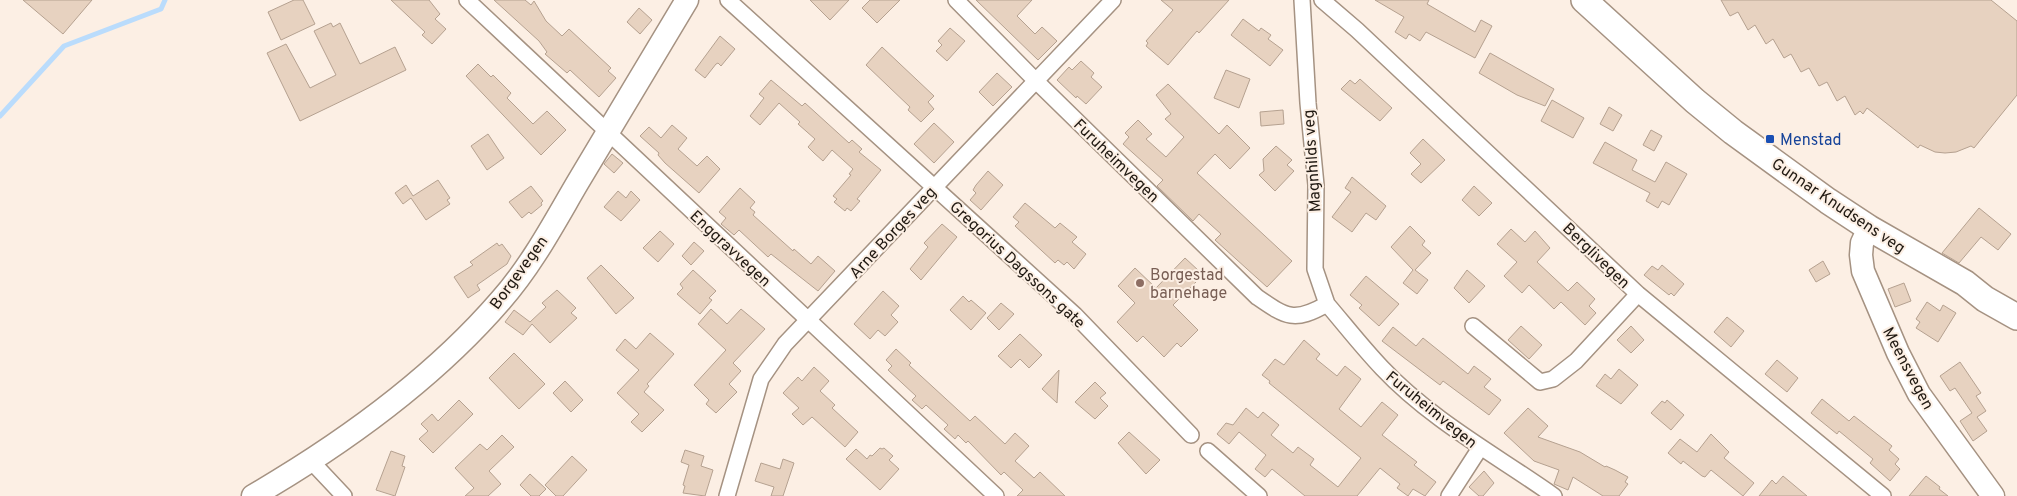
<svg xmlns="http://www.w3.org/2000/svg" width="2017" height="496" font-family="Overpass,sans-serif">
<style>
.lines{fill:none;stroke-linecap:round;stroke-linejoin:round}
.stream{stroke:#badcfc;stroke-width:5}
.building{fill:#e7d2c0;stroke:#b5a190}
.street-casing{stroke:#a59282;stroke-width:18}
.secondary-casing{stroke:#a59282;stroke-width:25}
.primary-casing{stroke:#a59282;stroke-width:28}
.street{stroke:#fff;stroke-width:15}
.secondary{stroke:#fff;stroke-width:22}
.primary{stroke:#fff;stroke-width:25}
.transit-dot{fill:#1a4fb4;stroke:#fcefe4;stroke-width:2}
.education-dot{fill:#8d6e63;stroke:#fcefe4;stroke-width:2}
.labels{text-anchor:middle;stroke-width:4;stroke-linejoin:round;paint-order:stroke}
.transit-label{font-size:16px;fill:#164399;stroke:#fcefe4;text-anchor:start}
.street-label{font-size:16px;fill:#201912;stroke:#fcefe4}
.education-label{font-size:16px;fill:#785e54;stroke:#fcefe4;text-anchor:start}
</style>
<rect width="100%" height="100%" fill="#fcefe4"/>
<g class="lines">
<path class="stream" d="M0,116L64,46L161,9L165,0"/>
</g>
<path class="building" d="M23,0H92L63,34Z
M294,0H303L315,24L281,40L268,12Z
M391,0H429L440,14L435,19L446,29L432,44L422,35L425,32Z
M494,0H525L531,5L534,1L546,21L562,36L569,29L611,68L608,71L616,78L599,97L570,70L567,73L545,54L547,52L539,41Z
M810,0H849L830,20Z
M870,0H900L877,23L862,8Z
M976,0H1032L1017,16L1035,34L1042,27L1057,41L1038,60Z
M1161,0H1229L1199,33L1197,31L1168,65L1146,46L1148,43L1146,41L1173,10Z
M1375,0H1429L1427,4L1475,32L1481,20L1492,26L1475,58L1426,32L1420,41L1409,34L1406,39L1395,32L1404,17Z
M1721,0H1991L2017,21V95L1974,148L1971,146L1956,152L1945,153L1935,152L1920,145L1918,148L1867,108L1863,114L1860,111L1855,115L1845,96L1837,101L1827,82L1819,86L1809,68L1801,72L1791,54L1784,58L1773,39L1766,44L1755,25L1748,30L1738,12L1730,16Z
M639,8L652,20L640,34L627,22Z
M1243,19L1259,31L1261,28L1271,35L1268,39L1283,50L1270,66L1231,35Z
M331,23L333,27L340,23L360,64L395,47L406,70L300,121L267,53L286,44L310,88L336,75L314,31Z
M950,28L965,41L947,61L936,51L942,45L938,41Z
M720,36L735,49L721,66L718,63L716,64L705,78L695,70Z
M882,47L934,96L928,102L934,109L921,122L908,110L910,107L866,65Z
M1490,53L1554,89L1545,106L1517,95L1479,73Z
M1081,61L1094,73L1091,77L1102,87L1086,104L1077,96L1076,98L1057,80L1069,67L1072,70Z
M478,64L491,77L493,75L511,93L507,98L533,124L547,111L566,130L541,155L466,76Z
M1226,70L1250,79L1239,108L1214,98Z
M997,73L1012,87L993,106L979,92Z
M1360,79L1392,108L1380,121L1341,89L1350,80L1355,84Z
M771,80L802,106L805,103L849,143L852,140L862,149L859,152L881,170L857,199L860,201L851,211L847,208L845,211L834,202L837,199L833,196L851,175L849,174L853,169L832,150L823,161L814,153L808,147L815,139L798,124L800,122L779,103L760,125L750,116L764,98L759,94Z
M1168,84L1219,134L1227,125L1250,148L1230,169L1215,154L1197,173L1292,261L1267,287L1215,240L1221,234L1199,214L1193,221L1157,186L1163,180L1123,144L1129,137L1125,133L1138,120L1152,134L1146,139L1166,157L1184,137L1165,119L1171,114L1156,95Z
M1552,100L1584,118L1573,138L1541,121Z
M1609,107L1622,115L1613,131L1600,124Z
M1283,110L1284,124L1261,126L1260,112Z
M934,123L954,142L934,163L914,144Z
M672,125L687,138L678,149L697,166L707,156L720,169L699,193L665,163L658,155L659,153L640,136L649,127L661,138Z
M1651,130L1662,136L1654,151L1643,145Z
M488,134L504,158L487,170L471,146Z
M1423,139L1445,160L1421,183L1411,174L1421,164L1410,153Z
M1605,142L1637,160L1632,170L1655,182L1666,162L1687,174L1669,205L1662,201L1658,208L1646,201L1650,193L1593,163Z
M1276,146L1292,160L1287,165L1294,171L1275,191L1259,175L1264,171L1263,159Z
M612,154L623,163L614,173L604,164Z
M988,171L1003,185L981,210L970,200L976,193L973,190L976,185Z
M1352,177L1386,206L1376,220L1366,213L1352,232L1332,217L1351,192L1345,188Z
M438,180L450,198L447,200L450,204L426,220L411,198L403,204L395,193L406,185L413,196Z
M531,186L543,201L541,203L542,205L531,214L529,212L522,218L509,202Z
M1474,186L1492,203L1479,216L1462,200Z
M740,188L755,202L750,208L755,212L753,215L793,251L794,249L811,264L818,256L835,271L818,291L771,254L768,257L739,230L734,235L721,224L726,218L719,212Z
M618,191L626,198L631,191L640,200L621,221L604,207Z
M1025,203L1055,228L1060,223L1077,237L1072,242L1086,254L1074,269L1067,262L1064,265L1058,260L1055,263L1015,226L1019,222L1013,217Z
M1979,208L2011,234L1998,250L1981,237L1959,263L1942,253Z
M942,224L957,237L921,280L910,269L928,247L924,243Z
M1410,226L1425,241L1422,245L1431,253L1415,270L1428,280L1417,294L1403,283L1413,270L1391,247Z
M1511,229L1525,242L1535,231L1550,248L1537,262L1568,291L1577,282L1595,299L1589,306L1596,313L1585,325L1561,302L1554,309L1529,285L1522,293L1504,276L1517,262L1497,244Z
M660,231L674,244L658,262L643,248Z
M694,242L704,251L691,265L682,256Z
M497,243L499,246L502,244L511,256L507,264L477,285L480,290L468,298L454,277L473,265L470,262Z
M1185,258L1199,271L1195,275L1199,279L1173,305L1198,330L1181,347L1177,343L1164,357L1143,336L1137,342L1117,322L1135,303L1118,286L1135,268L1156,288Z
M1823,261L1830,274L1816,282L1809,270Z
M601,265L634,298L616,314L587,278Z
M1662,265L1684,284L1674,296L1671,293L1669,295L1644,275L1652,266L1658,270Z
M693,270L716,291L709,298L712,300L700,314L677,294L683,288L680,284Z
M1467,270L1485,286L1469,303L1454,288Z
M1366,276L1399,304L1379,326L1359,308L1362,305L1350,295Z
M1904,283L1911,301L1895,307L1888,289Z
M557,290L576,308L571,313L577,318L550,343L532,324L523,335L505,322L514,310L530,322L546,307L542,303Z
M883,291L899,306L891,315L898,322L885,336L878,330L870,339L854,324Z
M963,296L969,302L971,300L986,313L971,330L950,310Z
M1927,302L1940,311L1943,305L1956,313L1938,342L1916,328L1920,322L1916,319Z
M1001,303L1014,314L999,330L987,318Z
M711,309L727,324L741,309L765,329L733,363L741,371L729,384L737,392L716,413L706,404L709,400L694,385L726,350L698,324Z
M1727,317L1744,331L1731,347L1714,332Z
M1521,326L1542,345L1529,359L1508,340Z
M1631,326L1644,340L1631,353L1617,340Z
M1393,327L1416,346L1423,338L1468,374L1474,366L1491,379L1484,387L1501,400L1489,415L1443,381L1440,385L1382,341Z
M650,333L674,354L647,384L649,386L644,392L664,410L642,432L631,422L639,414L617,393L639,370L616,350L625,339L636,349Z
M1020,334L1042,355L1029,368L1020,359L1011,368L998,356Z
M1304,340L1320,354L1316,359L1337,376L1345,366L1361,379L1339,409L1361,427L1382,402L1398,415L1382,435L1417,462L1414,465L1436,482L1425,496L1413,489L1408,496L1397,488L1400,484L1380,468L1357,496H1305L1272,469L1265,477L1255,469L1266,455L1239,432L1229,444L1217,434L1226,423L1233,425L1246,408L1258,418L1263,412L1279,425L1271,435L1293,453L1298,447L1314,459L1310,465L1338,487L1361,458L1269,383L1270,381L1262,375L1275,359L1284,365Z
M896,349L911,363L909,365L970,421L975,416L1005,444L1015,433L1029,446L1015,461L1034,478L1040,472L1065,496H1017L1023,490L1004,472L1001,475L968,441L966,443L958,435L955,439L944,429L948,425L926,405L922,409L912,400L916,396L888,370L892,366L886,360Z
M514,353L545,384L519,409L489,378Z
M1777,360L1798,378L1787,392L1765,374Z
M1960,362L1981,393L1976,396L1986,411L1977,417L1987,431L1973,441L1960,421L1972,413L1955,388L1950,391L1940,376Z
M814,367L829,381L820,391L835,405L832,408L858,432L845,447L812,417L803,425L792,414L799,408L783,393L798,377L802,381Z
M1619,369L1638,385L1621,404L1596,386L1605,374L1611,379Z
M1059,370L1057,403L1042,389Z
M565,381L583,400L571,412L553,393Z
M1095,382L1106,393L1100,398L1108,406L1095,419L1075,402Z
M1822,399L1849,421L1854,416L1892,446L1889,450L1899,459L1895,464L1900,469L1890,481L1870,463L1873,459L1839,431L1837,434L1811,413Z
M459,400L473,414L433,453L419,439L428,431L421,424L432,414L438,421Z
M1667,400L1684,415L1671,430L1651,413L1662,401L1665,403Z
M1528,408L1548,426L1538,437L1580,452L1605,467L1606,466L1615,470L1628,477L1625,482L1628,484L1619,496H1603L1573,477L1568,490L1554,484L1559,470L1534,461L1504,433Z
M1129,432L1160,460L1146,474L1118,443Z
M1711,434L1729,452L1724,458L1754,483L1743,496L1711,470L1705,477L1702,476L1683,461L1681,464L1668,453L1680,439L1697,452Z
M502,435L514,447L489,471L501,484L488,496H465L474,488L455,468L480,444L487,450Z
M880,448L882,449L884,448L893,456L889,460L899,469L880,490L846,459L856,449L867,459L870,455L872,456Z
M685,450L704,456L701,466L713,470L705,496L683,493L685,486L683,485L689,465L681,462Z
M391,451L405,456L402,466L405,467L395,496L376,490Z
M572,456L587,470L563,496H556L545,485Z
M783,459L794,463L783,496H771L774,487L755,481L761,463L780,469Z
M1484,471L1494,483L1483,496H1479L1469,487Z
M530,474L546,489L539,496H531L520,485Z
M1783,476L1807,496H1759L1772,480L1776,484Z
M1926,476L1940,487L1939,489L1948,496H1909Z"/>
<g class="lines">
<defs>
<path id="street" d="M467,0L996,496
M728,0L1075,315L1191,435
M956,0L1036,81L1257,297C1286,317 1294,323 1327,304L1315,269L1316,185L1308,103L1302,0
M1322,0L1357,30L1638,294L1883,496
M1327,304C1345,325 1362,347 1382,368C1431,420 1496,455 1554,496
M1473,326L1540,382L1553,379L1576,361L1638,294
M1208,451L1259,496
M312,462L344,496
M727,496L761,379L785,344L1113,0
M1449,496L1480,448"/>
<path id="secondary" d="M1869,228L1862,243L1861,255L1863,271L1898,353L1919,394L1993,496
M253,496C344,443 432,380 501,300C532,265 555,221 578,182C614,121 651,61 687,0"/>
<path id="primary" d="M1584,0L1695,101L1733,132L1828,201L1869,228L1965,283L1985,299L2017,317"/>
</defs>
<use href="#street" class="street-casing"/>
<use href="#secondary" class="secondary-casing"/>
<use href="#primary" class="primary-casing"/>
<use href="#street" class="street"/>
<use href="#secondary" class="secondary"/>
<use href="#primary" class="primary"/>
</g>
<rect class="transit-dot" x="1765" y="134" width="10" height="10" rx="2.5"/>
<circle class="education-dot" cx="1140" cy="283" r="5"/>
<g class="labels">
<g class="transit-label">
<text x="1780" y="145">Menstad</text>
</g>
<g class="street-label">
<text transform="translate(1117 160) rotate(44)" y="6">Furuheimvegen</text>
<text transform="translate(1311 161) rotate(-94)" y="6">Magnhilds veg</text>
<text transform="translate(1839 205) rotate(34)" y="6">Gunnar Knudsens veg</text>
<text transform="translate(892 232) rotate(-47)" y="6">Arne Borges veg</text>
<text transform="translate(731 248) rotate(43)" y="6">Enggravvegen</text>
<text transform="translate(1597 255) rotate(44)" y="6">Berglivegen</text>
<text transform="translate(1018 264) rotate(43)" y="6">Gregorius Dagssons gate</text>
<text transform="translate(518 272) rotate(-54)" y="6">Borgevegen</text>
<text transform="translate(1909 368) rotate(62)" y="6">Meensvegen</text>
<text transform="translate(1432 409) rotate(39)" y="6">Furuheimvegen</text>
</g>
<g class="education-label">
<text x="1150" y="280">Borgestad<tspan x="1150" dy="18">barnehage</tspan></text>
</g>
</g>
</svg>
